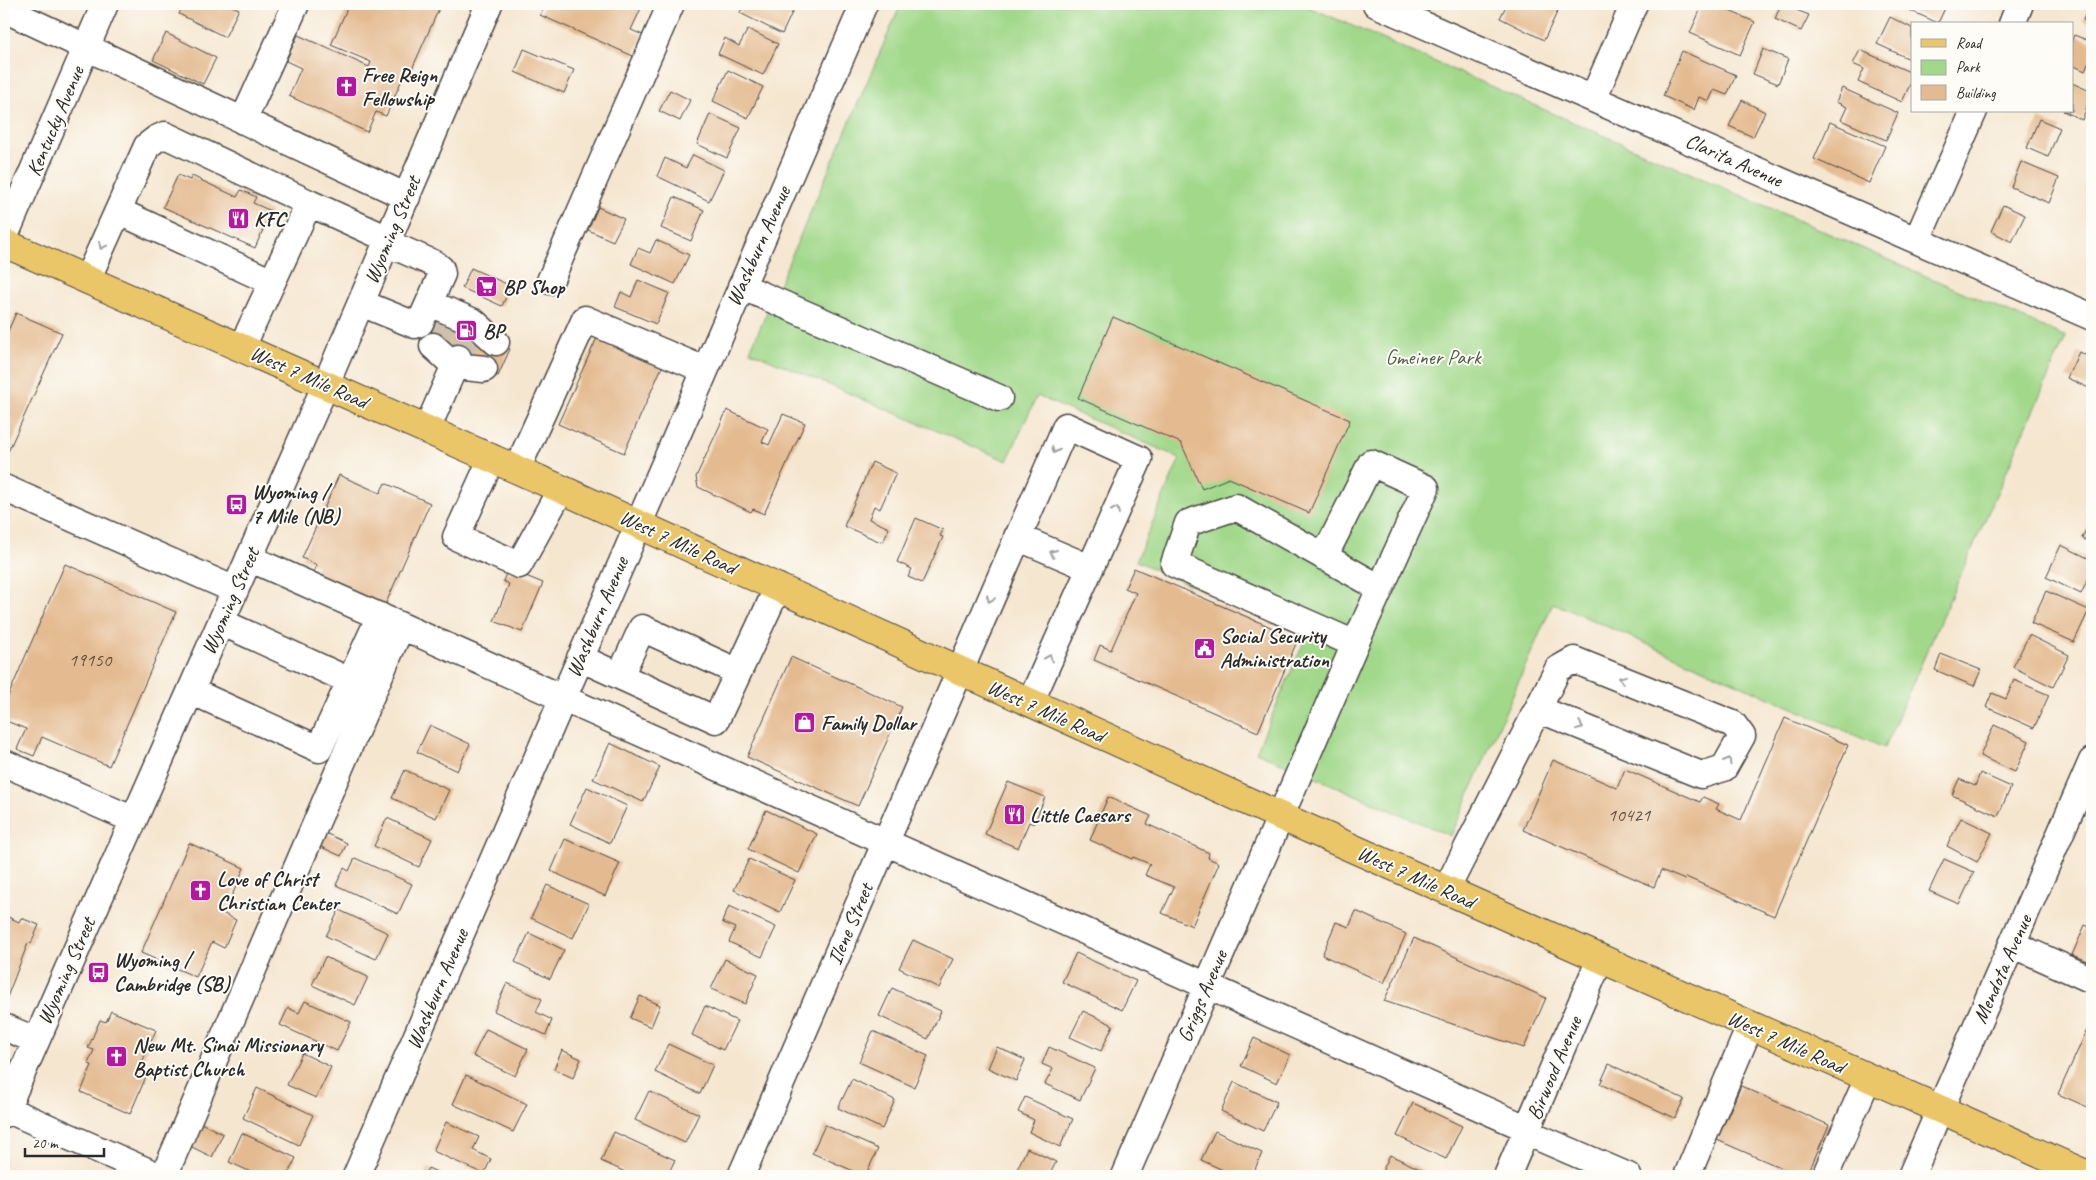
<svg xmlns="http://www.w3.org/2000/svg" width="2096" height="1180" font-family="Caveat,sans-serif">
<style>
.green{fill:#a1d88a;stroke:#66825a}
.building{fill:#e4bb91}
.lines{fill:none;stroke-linecap:round;stroke-linejoin:round}
.minor-tunnel{stroke:#cdc1ae;stroke-width:26;stroke-dasharray:26 13;stroke-linecap:butt}
.minor-casing{stroke:#494744;stroke-width:29}
.major-casing{stroke:#494744;stroke-width:30}
.minor{stroke:#fff;stroke-width:26}
.major{stroke:#ebc669;stroke-width:28}
.oneway{stroke:#a0a0a0}
.labels{text-anchor:middle;stroke-width:4;stroke-linejoin:round;paint-order:stroke}
.number-label{font-size:19px;fill:#594f44}
.poi-label{font-size:21px;font-weight:bold;fill:#2b2b2b;stroke:#fdfcf7;text-anchor:start}
.street-label{font-size:21px;fill:#2b2b2b;stroke:#fdfcf7}
.park-label{font-size:21px;fill:#4e5f48;stroke:#fdfcf7}
</style>
<rect width="100%" height="100%" fill="#fdfcf7"/>
<filter id="ink" filterUnits="userSpaceOnUse"><feTurbulence type="fractalNoise" baseFrequency=".02" numOctaves="2"/><feDisplacementMap in="SourceGraphic" scale="10" xChannelSelector="R" yChannelSelector="G"/><feConvolveMatrix kernelMatrix="1 2 1 2 8 2 1 2 1" color-interpolation-filters="sRGB"/></filter>
<filter id="wash" filterUnits="userSpaceOnUse"><feTurbulence type="fractalNoise" baseFrequency=".0096" numOctaves="4" result="noise"/><feDisplacementMap in="SourceGraphic" scale="20" xChannelSelector="R" yChannelSelector="G"/><feGaussianBlur stdDeviation="1.12" result="paint"/><feColorMatrix in="noise" values="0 0 0 0 0 0 0 0 0 0 0 0 0 0 0 0 0 1.4 0 .05"/><feComposite in="paint" operator="in"/></filter>
<g filter="url(#wash)">
<rect width="100%" height="100%" fill="#f5e6cf"/>
<path class="green" d="M901,4H1302L2066,337L1884,748L1553,603L1451,836L1256,752L1307,635L1136,561L1180,458L1037,396L1007,461L750,351Z"/>
<g id="blocks">
<path class="building" d="M184,4H228L239,9L225,37L179,14Z
M349,4H441L408,78L403,77L386,116L376,112L367,132L289,96L301,68L286,61L298,35L369,67L371,62L331,45Z
M545,4H643L631,30L643,35L633,56L540,15Z
M744,4H796L782,34L740,13Z
M1507,4H1556L1560,6L1544,40L1500,18Z
M1703,4H1713L1755,22L1740,55L1690,33Z
M1781,4L1809,15L1801,31L1775,19Z
M1912,4H1947L1938,23L1909,10Z
M2090,4H2092V24L2083,20Z
M1890,17L1912,28V60L1877,44Z
M748,29L778,44L763,75L718,54L725,38L739,46Z
M166,33L216,58L203,84L153,60Z
M2074,35L2092,42V55L2085,71L2072,65V40Z
M524,49L574,70L564,93L515,72Z
M1763,49L1788,59L1778,84L1753,74Z
M1860,50L1912,73V80L1902,102L1858,82L1864,69L1853,64Z
M1682,51L1736,75L1727,95L1714,90L1709,101L1699,97L1694,110L1663,96Z
M728,70L763,87L748,118L713,101Z
M2072,83L2092,92L2082,120L2063,111H2072Z
M1842,88L1898,113L1886,140L1841,120L1847,107L1836,102Z
M670,90L690,100L680,121L659,111Z
M1742,100L1765,112L1753,137L1729,126Z
M710,114L741,128L727,158L697,144Z
M2039,119L2060,128L2048,157L2027,148Z
M1830,122L1885,146L1869,183L1814,159Z
M693,155L724,170L709,201L657,176L665,158L686,168Z
M2021,162L2059,178L2049,203L2011,187Z
M178,175L190,180L192,176L237,197L241,190L256,197L253,203L271,211L255,248L163,207Z
M674,197L704,210L691,241L661,228Z
M2003,205L2025,215L2012,242L1991,231Z
M598,207L624,219L613,241L588,230Z
M656,240L689,255L675,284L631,264L638,248L650,253Z
M471,268L511,286L502,306L462,288Z
M638,280L669,293L656,324L615,307L621,292L631,297Z
M432,312L510,349L498,376L419,339Z
M16,313L62,333L7,454L4,453V340Z
M1113,317L1350,420L1309,513L1229,478L1202,489L1181,443L1078,398Z
M600,331L665,360L624,453L558,424Z
M2079,352L2092,358L2091,389L2067,378Z
M727,410L768,429L762,442L769,445L783,414L805,423L764,514L753,509L751,512L698,487L696,477Z
M872,462L896,473L880,509L874,506L869,519L889,528L883,543L844,526Z
M339,475L380,493L385,483L430,503L383,610L313,574L317,565L302,558Z
M916,518L943,530L940,536L943,537L922,583L908,577L912,569L897,562Z
M2092,518V543L2082,538Z
M2061,545L2092,560V571L2081,594L2046,577Z
M65,564L176,612L109,766L42,737L34,756L17,749L26,729L4,720V706Z
M1134,568L1298,639L1258,732L1094,660L1100,645L1111,650L1136,593L1125,588Z
M516,572L543,583L522,632L494,621L509,584L503,581L506,573Z
M2046,591L2089,610L2074,642L2031,623Z
M2029,635L2069,655L2053,687L2013,667Z
M1941,654L1981,670L1974,686L1935,670Z
M791,657L902,707L858,806L747,757Z
M2014,680L2049,695L2034,728L1986,707L1992,693L2006,699Z
M1785,718L1848,745L1774,916L1686,877L1685,880L1661,870L1654,887L1523,830L1553,760L1617,788L1625,769L1700,802L1703,797L1719,804L1716,809L1741,820Z
M430,725L470,744L457,771L417,752Z
M1994,725L2029,741L2015,772L1980,756Z
M610,743L660,767L643,802L593,779Z
M405,770L449,790L436,818L392,798Z
M1980,773L2011,787L1998,816L1952,795L1959,779L1975,786Z
M1008,782L1045,797L1034,824L1029,822L1018,848L985,834Z
M587,787L627,806L610,843L570,824Z
M1108,797L1151,816L1147,824L1209,853L1208,858L1219,863L1192,926L1162,913L1174,887L1145,875L1150,864L1133,857L1132,859L1090,840Z
M766,810L817,834L799,873L748,849Z
M387,818L432,839L419,867L374,846Z
M1961,818L1992,833L1977,862L1947,846Z
M325,833L347,843L341,856L319,846Z
M565,839L620,863L605,896L551,871Z
M189,843L244,868L224,914L236,920L224,948L212,942L196,977L141,953Z
M355,858L412,884L398,914L336,885L344,868L349,871Z
M749,859L795,880L780,912L734,890Z
M1944,859L1974,872L1959,904L1929,891Z
M547,885L589,904L573,938L531,918Z
M729,906L776,927L762,957L729,942L735,928L722,922Z
M339,910L388,933L376,959L326,936Z
M1356,911L1406,934L1384,983L1322,955L1336,922L1349,927Z
M4,915L19,922L21,918L39,925L31,944L28,943L4,1005Z
M2085,925L2092,928V963L2072,955Z
M529,933L564,950L550,979L515,962Z
M1414,938L1546,998L1524,1048L1384,1001Z
M913,940L953,959L939,988L899,968Z
M1076,953L1136,981L1122,1010L1062,982Z
M325,957L368,977L355,1005L312,985Z
M725,959L758,974L745,1004L711,989Z
M507,983L542,999L536,1012L552,1020L546,1035L494,1011Z
M892,988L941,1011L928,1039L879,1016Z
M640,996L660,1005L651,1027L630,1018Z
M305,1001L351,1022L337,1051L280,1025L288,1008L299,1013Z
M705,1006L737,1021L723,1050L692,1035Z
M111,1011L156,1030L139,1069L148,1072L130,1114L81,1092L92,1065L88,1064L94,1050L88,1048L100,1020L106,1022Z
M1083,1011L1113,1025L1101,1051L1070,1037Z
M2092,1019V1109L2058,1094Z
M486,1029L528,1049L515,1076L473,1056Z
M873,1031L928,1056L914,1087L859,1062Z
M1254,1038L1290,1055L1277,1083L1241,1066Z
M668,1044L713,1065L700,1094L655,1072Z
M997,1047L1025,1060L1016,1081L988,1068Z
M1049,1047L1095,1068L1080,1100L1045,1084L1053,1069L1042,1064Z
M562,1050L581,1059L573,1078L554,1069Z
M302,1053L331,1067L316,1098L287,1085Z
M1609,1064L1684,1099L1675,1118L1600,1084Z
M466,1075L527,1104L513,1132L453,1104Z
M852,1079L895,1100L882,1129L838,1108Z
M1234,1082L1277,1102L1263,1131L1221,1111Z
M1741,1086L1829,1125L1807,1176H1800L1717,1140Z
M257,1088L313,1115L299,1145L243,1118Z
M649,1091L699,1114L685,1143L635,1120Z
M1025,1097L1073,1119L1060,1147L1029,1132L1034,1120L1018,1112Z
M1413,1103L1462,1126L1446,1159L1397,1136Z
M446,1122L479,1137L473,1150L491,1159L484,1174L433,1151Z
M201,1123L223,1134L212,1157L190,1146Z
M825,1125L878,1149L865,1176L812,1153Z
M1215,1131L1262,1153L1252,1176H1236L1201,1160Z
M614,1132L675,1160L667,1176H634L601,1161Z
M242,1133L296,1158L287,1176H260L229,1162Z
M1027,1148L1056,1162L1049,1176H1014Z
M1390,1155L1435,1176H1380Z
M428,1168L446,1176H424Z"/>
</g>
</g>
<g filter="url(#ink)">
<use href="#blocks" fill-opacity="0" stroke="#494744" stroke-width="1"/>
<g class="lines">
<path class="minor-tunnel" d="M433,346L446,318
M458,358L471,330"/>
<defs>
<path id="minor" d="M1376,4L2092,317
M4,9L407,197
M2012,24L2020,4
M1593,99L1634,4
M243,121L296,4
M118,211L272,282
M4,238L105,4
M1917,240L1974,111
M87,280L147,146L156,139L165,135L309,203
M550,281L671,4
M741,286L999,398
M361,303L415,325L420,323L442,274L441,269L435,264L387,243
M429,303L474,322L496,342
M433,346L455,366L484,369
M242,347L309,203L388,239
M427,429L458,358
M492,458L456,537L519,565L561,489
M517,469L585,319L705,370
M4,488L235,590
M1017,537L1090,568
M249,558L1528,1129
M221,622L350,681
M1355,644L1174,564L1188,523L1236,507L1380,588
M580,658L716,720L778,587
M620,676L642,628L738,672
M191,691L319,749L380,616
M4,763L134,820
M1446,890L1558,669L1574,660L1733,724L1742,736L1724,768L1701,775L1548,713L1534,715
M2012,944L2092,980
M4,1027L35,1040
M4,1108L158,1176
M4,1114L326,384L489,4
M1526,1132L1628,1176
M164,1176L401,626
M356,1176L864,4
M741,1176L1066,426L1139,459L1030,703
M1125,1176L1355,644L1426,488L1371,463L1324,557
M1507,1176L1600,959
M1687,1176L1750,1026
M1825,1176L1868,1078
M1911,1176L2092,761"/>
<path id="major" d="M4,243L561,489L1280,816L2090,1176"/>
</defs>
<use href="#minor" class="minor-casing"/>
<use href="#major" class="major-casing"/>
<use href="#minor" class="minor"/>
<use href="#major" class="major"/>
</g>
<defs><path id="oneway-chevron" d="M-2-3.5L2.5 0L-2 3.5" fill="none" stroke-width="1.6" stroke-linecap="round" stroke-linejoin="round" transform="scale(1.25)"/></defs>
<g class="oneway">
<use href="#oneway-chevron" transform="translate(102 246) rotate(115)"/>
<use href="#oneway-chevron" transform="translate(1055 450) rotate(114)"/>
<use href="#oneway-chevron" transform="translate(1116 510) rotate(-66)"/>
<use href="#oneway-chevron" transform="translate(1053 553) rotate(-157)"/>
<use href="#oneway-chevron" transform="translate(990 599) rotate(113)"/>
<use href="#oneway-chevron" transform="translate(1049 658) rotate(-66)"/>
<use href="#oneway-chevron" transform="translate(1622 679) rotate(-158)"/>
<use href="#oneway-chevron" transform="translate(1580 726) rotate(22)"/>
<use href="#oneway-chevron" transform="translate(1728 761) rotate(-60)"/>
</g>
</g>
<defs>
<symbol id="church-square" viewBox="-11 -11 22 22"><rect x="-9" y="-9" width="18" height="18" rx="4" fill="#b5179e" stroke="#fdfcf7"/><path d="M-1.2-6h2.4v3.5h3.3v2.4h-3.3V6h-2.4V-.1h-3.3v-2.4h3.3Z" fill="#fff"/></symbol>
<symbol id="restaurant-square" viewBox="-11 -11 22 22"><rect x="-9" y="-9" width="18" height="18" rx="4" fill="#b5179e" stroke="#fdfcf7"/><path d="M-5-6h1v4h1v-4h1v4h1v-4h1v5L-1.5 .5V6h-2V.5L-5-1ZM5-6V6H3V1.5H1.5Q1.5-4 5-6Z" fill="#fff"/></symbol>
<symbol id="supermarket-square" viewBox="-11 -11 22 22"><rect x="-9" y="-9" width="18" height="18" rx="4" fill="#b5179e" stroke="#fdfcf7"/><path d="M-6-5.5h2.5l.6 2H6L4.5 2H-2.5L-4.4-4H-6ZM-1.5 3.2a1.3 1.3 0 1 0 .1 0ZM3 3.2a1.3 1.3 0 1 0 .1 0Z" fill="#fff"/></symbol>
<symbol id="fuel-square" viewBox="-11 -11 22 22"><rect x="-9" y="-9" width="18" height="18" rx="4" fill="#b5179e" stroke="#fdfcf7"/><path d="M-5.5-6h7V0h2V4h1.3V-2.5L3-4.5l.8-.8L6-3V5H2.5V1h-1V6h-7ZM-4.2-4.7v3.2H.2V-4.7Z" fill="#fff"/></symbol>
<symbol id="bus-square" viewBox="-11 -11 22 22"><rect x="-9" y="-9" width="18" height="18" rx="4" fill="#b5179e" stroke="#fdfcf7"/><path d="M-5-6H5V4H4V6H2V4H-2V6H-4V4H-5ZM-3.5-4V0h7V-4ZM-3.5 1.2v1.5H-2V1.2ZM2 1.2v1.5H3.5V1.2Z" fill="#fff"/></symbol>
<symbol id="civic-square" viewBox="-11 -11 22 22"><rect x="-9" y="-9" width="18" height="18" rx="4" fill="#b5179e" stroke="#fdfcf7"/><path d="M-.6-6.5H3V-4.5H.6V-3L4-1V1h2V6H-6V1h2V-1L-.6-3ZM-1.2 2.5V6h2.4V2.5Z" fill="#fff"/></symbol>
<symbol id="shop-square" viewBox="-11 -11 22 22"><rect x="-9" y="-9" width="18" height="18" rx="4" fill="#b5179e" stroke="#fdfcf7"/><path d="M-5-2.5h2.3a2.7 3.5 0 0 1 5.4 0H5L5.5 6h-11ZM-1.5-2.5h3a1.5 2.3 0 0 0-3 0Z" fill="#fff"/></symbol>
</defs>
<g fill-rule="evenodd">
<use href="#church-square" x="334" y="74" width="25" height="25"/>
<use href="#restaurant-square" x="226" y="206" width="25" height="25"/>
<use href="#supermarket-square" x="474" y="274" width="25" height="25"/>
<use href="#fuel-square" x="454" y="318" width="25" height="25"/>
<use href="#bus-square" x="224" y="492" width="25" height="25"/>
<use href="#civic-square" x="1192" y="636" width="25" height="25"/>
<use href="#shop-square" x="792" y="710" width="25" height="25"/>
<use href="#restaurant-square" x="1002" y="802" width="25" height="25"/>
<use href="#church-square" x="188" y="878" width="25" height="25"/>
<use href="#bus-square" x="86" y="960" width="25" height="25"/>
<use href="#church-square" x="104" y="1044" width="25" height="25"/>
</g>
<g class="labels">
<g class="number-label">
<text x="90" y="666">19150</text>
<text x="1629" y="821">10421</text>
</g>
<g class="poi-label">
<text x="362" y="82">Free Reign<tspan x="362" dy="24">Fellowship</tspan></text>
<text x="254" y="226">KFC</text>
<text x="503" y="294">BP Shop</text>
<text x="483" y="338">BP</text>
<text x="252" y="499">Wyoming /<tspan x="252" dy="24">7 Mile (NB)</tspan></text>
<text x="1220" y="643">Social Security<tspan x="1220" dy="24">Administration</tspan></text>
<text x="821" y="730">Family Dollar</text>
<text x="1030" y="822">Little Caesars</text>
<text x="217" y="886">Love of Christ<tspan x="217" dy="24">Christian Center</tspan></text>
<text x="114" y="967">Wyoming /<tspan x="114" dy="24">Cambridge (SB)</tspan></text>
<text x="133" y="1052">New Mt. Sinai Missionary<tspan x="133" dy="24">Baptist Church</tspan></text>
</g>
<g class="street-label">
<text transform="translate(55 121) rotate(-67)" y="7">Kentucky Avenue</text>
<text transform="translate(1734 160) rotate(24)" y="7">Clarita Avenue</text>
<text transform="translate(392 230) rotate(-67)" y="7">Wyoming Street</text>
<text transform="translate(758 246) rotate(-66)" y="7">Washburn Avenue</text>
<text transform="translate(309 377) rotate(24)" y="7">West 7 Mile Road</text>
<text transform="translate(678 542) rotate(25)" y="7">West 7 Mile Road</text>
<text transform="translate(230 601) rotate(-66)" y="7">Wyoming Street</text>
<text transform="translate(597 617) rotate(-67)" y="7">Washburn Avenue</text>
<text transform="translate(1046 711) rotate(24)" y="7">West 7 Mile Road</text>
<text transform="translate(1416 877) rotate(24)" y="7">West 7 Mile Road</text>
<text transform="translate(850 924) rotate(-67)" y="7">Ilene Street</text>
<text transform="translate(2002 969) rotate(-66)" y="7">Mendota Avenue</text>
<text transform="translate(66 971) rotate(-66)" y="7">Wyoming Street</text>
<text transform="translate(437 989) rotate(-67)" y="7">Washburn Avenue</text>
<text transform="translate(1202 996) rotate(-67)" y="7">Griggs Avenue</text>
<text transform="translate(1786 1042) rotate(24)" y="7">West 7 Mile Road</text>
<text transform="translate(1554 1068) rotate(-67)" y="7">Birwood Avenue</text>
</g>
<g class="park-label">
<text x="1433" y="364">Gmeiner Park</text>
</g>
</g>
<rect width="2096" height="1180" fill="none" stroke="#fdfcf7" stroke-width="20"/>
<rect x="1911" y="22" width="162" height="90" fill="#fdfcf7" stroke="#a9a8a5"/>
<rect x="1921" y="39" width="25" height="8" fill="#ebc669" stroke="#a9a8a5"/>
<text x="1956" y="48" font-size="15" fill="#2b2b2b">Road</text>
<rect x="1921" y="60" width="25" height="15" fill="#a1d88a" stroke="#a9a8a5"/>
<text x="1956" y="72" font-size="15" fill="#2b2b2b">Park</text>
<rect x="1921" y="85" width="25" height="15" fill="#e4bb91" stroke="#a9a8a5"/>
<text x="1956" y="98" font-size="15" fill="#2b2b2b">Building</text>
<path d="M25 1148v8h79v-8" fill="none" stroke="#2b2b2b" stroke-width="2.5"/>
<text x="32" y="1148" font-size="15" fill="#2b2b2b" stroke="#fdfcf7" stroke-width="4" paint-order="stroke">20 m</text>
</svg>
